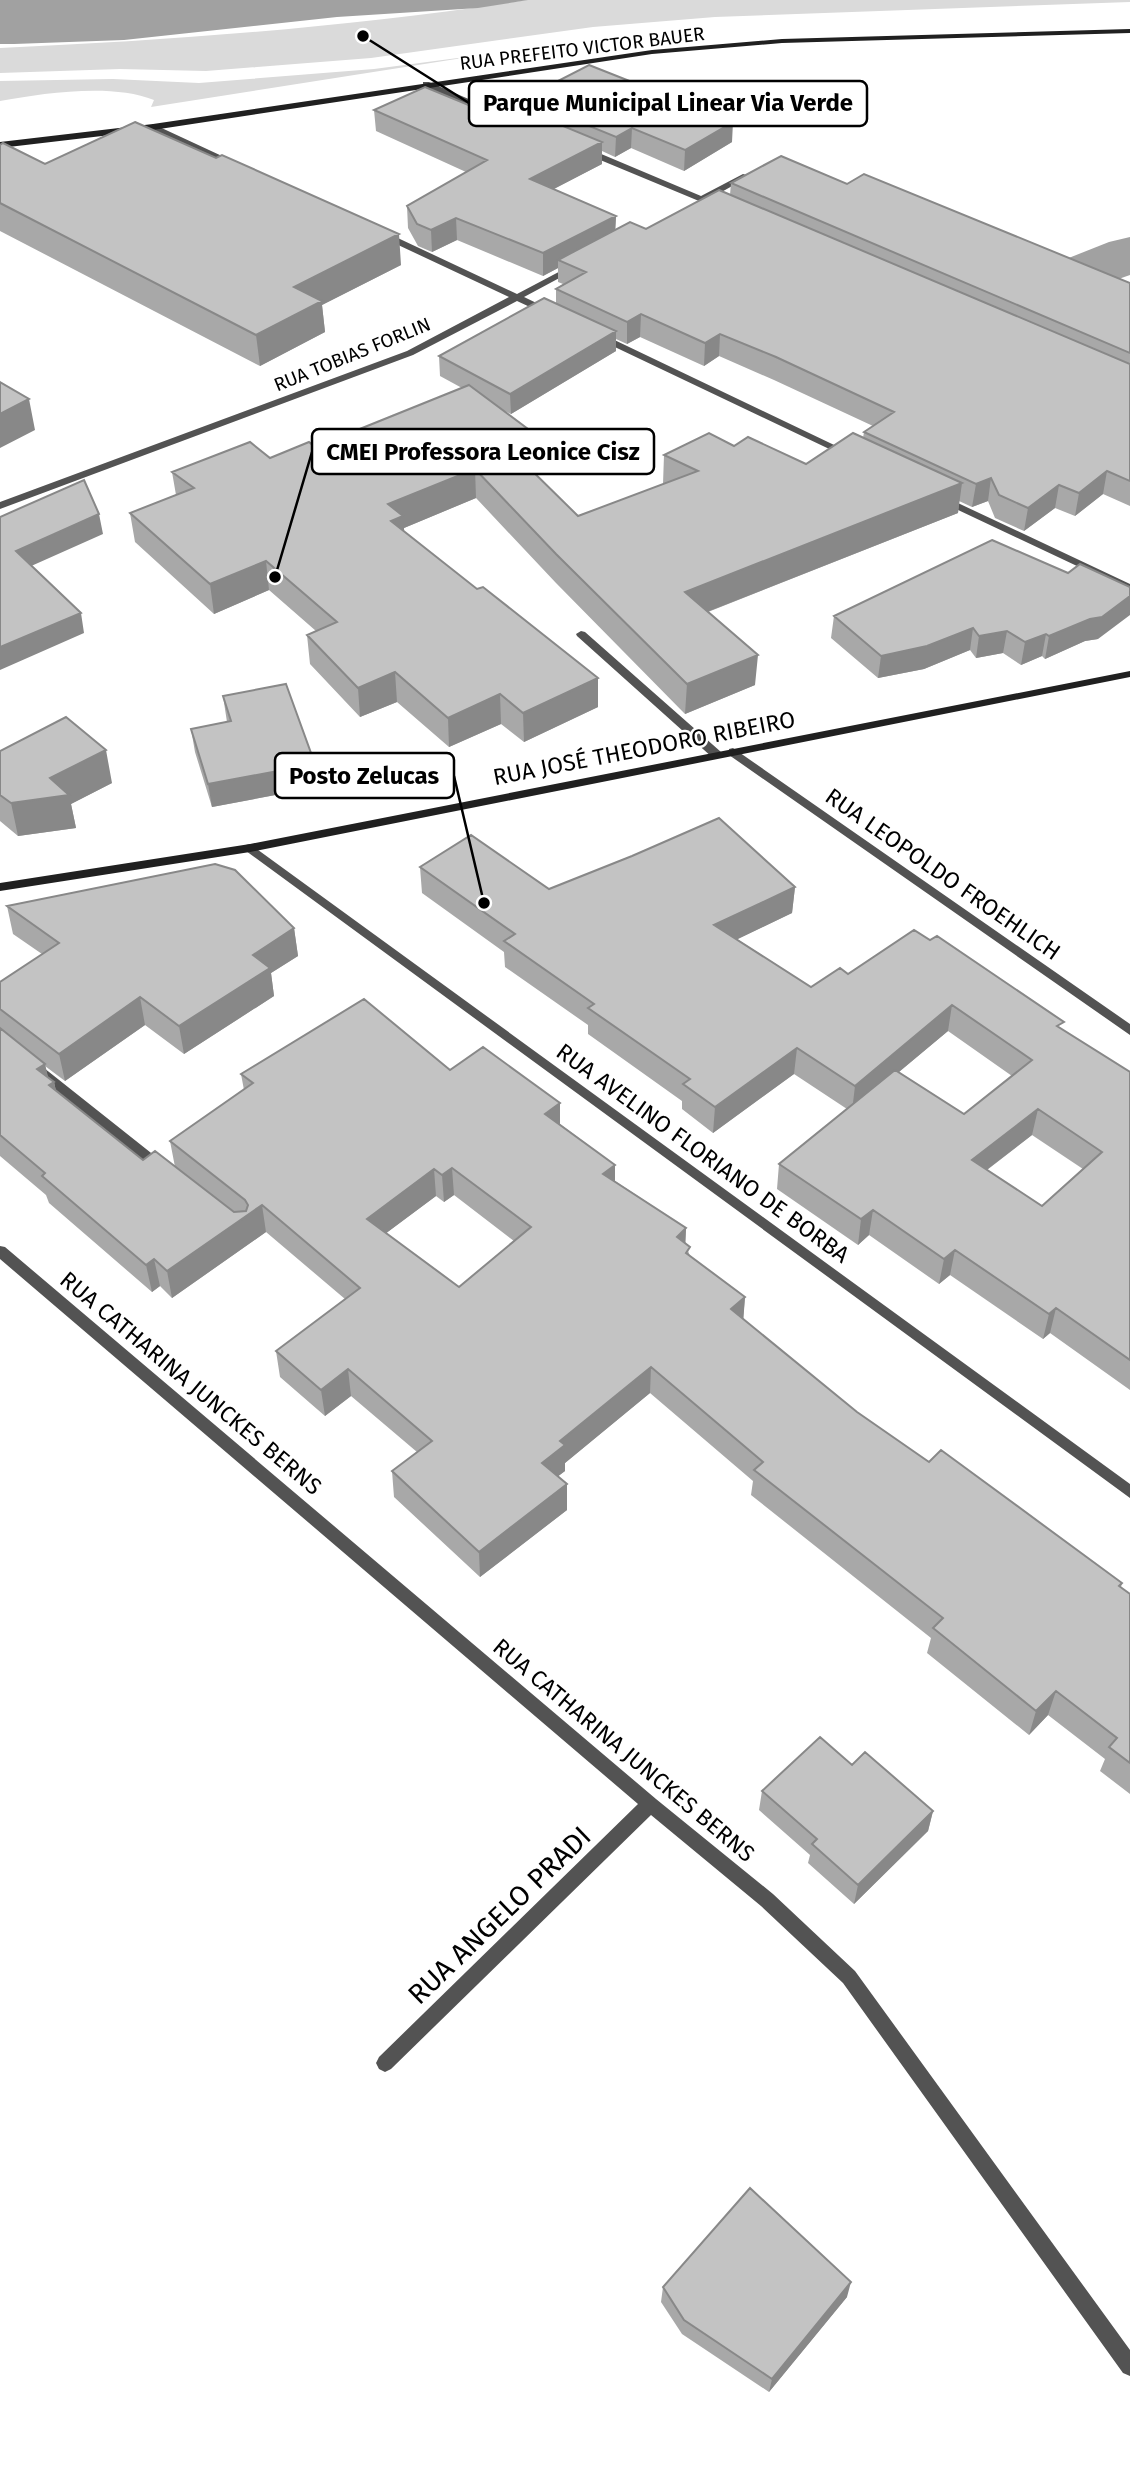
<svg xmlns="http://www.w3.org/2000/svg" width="1130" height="2485" font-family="'Fira Sans',sans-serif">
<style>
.green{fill:#dadada}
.water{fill:#a1a1a1}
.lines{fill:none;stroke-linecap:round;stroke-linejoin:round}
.river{fill:#a1a1a1;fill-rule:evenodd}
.street{fill:#535353;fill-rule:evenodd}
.secondary{fill:#202020;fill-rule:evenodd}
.wall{fill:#a8a8a8;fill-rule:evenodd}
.shaded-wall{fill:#888}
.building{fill:#c3c3c3;stroke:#888;stroke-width:2;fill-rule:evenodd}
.labels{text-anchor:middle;stroke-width:5;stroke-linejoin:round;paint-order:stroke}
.far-street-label{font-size:19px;fill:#000;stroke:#fff}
.street-label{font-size:23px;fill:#000;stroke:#fff}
.near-street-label{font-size:28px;fill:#000;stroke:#fff}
.leader{fill:none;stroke:#000;stroke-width:2.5}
.callout-dot{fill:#000;stroke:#fff;stroke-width:2.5}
.callout{fill:#fff;stroke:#000;stroke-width:2.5}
.callout-label{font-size:24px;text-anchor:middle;font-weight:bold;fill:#000}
</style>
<rect width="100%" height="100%" fill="#fff"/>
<path class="green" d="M526,0H1130V2L715,17L593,27L371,58L206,71L120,69L0,73V48C175,40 352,27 526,0Z
M488,54L151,107L154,100C112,83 44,93 0,101V81L113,79L199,83L374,69Z"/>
<path class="water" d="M0,0H528L478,8L337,17L124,40L14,44H0Z"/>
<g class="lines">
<path class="river" d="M1130,237V275L1067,297L1046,291L1038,279L1046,267L1109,242Z"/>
<path class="street" d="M423,82H429L515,119L508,121L423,86Z
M153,124L237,163L238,165L231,167L150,129L149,127Z
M581,148H587L701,196L743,174L750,176L709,199L715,203L711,206L581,152Z
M379,232H385L517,294L570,266L578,268L524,297L551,310V314H545L517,301L413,355L0,509V502L407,351L509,297L379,236Z
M598,335H604L853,454L844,456L598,339Z
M943,496L1130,584V591L939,501V497Z
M581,631L585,632L721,752V758H713L577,636L576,634Z
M733,748L1130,1024V1035L729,755V749Z
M250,844L1130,1484V1498L246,851L244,848L246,845Z
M39,1066L44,1068L165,1164L167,1168L165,1172H155L34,1074L32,1071L34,1068Z
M0,1246L5,1247L656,1799L773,1894L855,1971L1130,2350V2376L1123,2373L843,1983L761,1906L651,1815L391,2069L385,2072L379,2069L376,2063L379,2057L638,1804L0,1259Z"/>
<path class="secondary" d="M1130,29V33L782,43L652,54L153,130L0,148V142L153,124L652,50L782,39Z
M1130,671V677L250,852L0,891V883L250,844Z"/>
</g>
<path class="wall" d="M523,99L732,142L684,171L631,148L615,157L602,151V164L553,189L616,216L615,229H646L730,195L731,183L847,184L1130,283V506L1103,494L1075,516L1055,508L1024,531L995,518L988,501L972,507L959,501L958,513L708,612L755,685L685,714L556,583L476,498L404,528V531L598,707L524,742L501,724L449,747L397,702L360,717L310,664L307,635L316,631L269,590L214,614L135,542L130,513L176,495L172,472L270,458L315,447L462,388L440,376L439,356L556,303V289L563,284L558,282V268L543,276L457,240L432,252L418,246L408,228L407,206L466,172L376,131L374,110L490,114L523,109ZM640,337L704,366L719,356L774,380L873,426L864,432L863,438L806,464L734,446L664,455L663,484L578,516L535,474L544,470V441L500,409L511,414L616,351V339L627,344Z
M0,145L45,164L401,265L322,305L325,332L260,366L0,231Z
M992,540L1098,639L1085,641L1045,659L1042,656L1021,665L1003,653L976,658L970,650L924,669L878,678L831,638L834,616Z
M223,696L318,787L212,807L195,752L191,729L227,722Z
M0,751L112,783L71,804L76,828L18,836L0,821Z
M420,867L549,889L795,887L792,913L737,939L811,987L848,974L1062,1029L1130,1072V1390L1050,1333L1043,1339L950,1275L939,1284L869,1235L858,1245L777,1189L779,1164L847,1109L794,1074L713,1133L682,1109V1101L588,1034V1025L505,967L504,952L422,893ZM948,1031L1012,1076L964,1114L899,1072ZM1032,1135L1083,1169L1042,1206L987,1170Z
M7,906L294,928L298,956L271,973L274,996L184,1054L145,1025L65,1081L45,1066L48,1078L54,1082L56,1091L143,1160L175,1167L170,1141L244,1090L241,1074L450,1070L560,1124L615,1165V1181L686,1228L685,1243L690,1256L745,1297L743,1319L857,1412L929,1462L1122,1583L1121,1587L1130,1594V1794L1100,1771L1105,1759L1048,1715L1029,1735L927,1653L931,1638L751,1495L753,1481L650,1393L565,1463V1471L558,1476L567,1484V1510L480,1577L394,1497L392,1471L417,1452L351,1396L325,1416L280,1377L276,1351L345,1299L266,1232L172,1298L160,1286L152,1292L49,1203L46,1195L0,1156V982L42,954L13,934ZM454,1195L514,1241L459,1287L386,1233L436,1196L444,1202Z
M852,1765L933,1811L928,1831L854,1904L808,1863L810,1855L759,1810L762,1791Z
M663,2287L847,2297L769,2392L682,2334L661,2302Z"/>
<path class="shaded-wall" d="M733,122L732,142L684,171L685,150Z
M632,128L631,148L615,157L616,137Z
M602,142V164L531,201L530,179Z
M616,216L615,238L558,260V268L543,276V253Z
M456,218L457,240L432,252L431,230Z
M399,234L401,265L322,305L325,332L260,366L256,335L294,287Z
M641,314L640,337L627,344V322Z
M616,331V351L511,414L510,394Z
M720,334L719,356L704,366L705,343Z
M29,399L35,430L0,448V414Z
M544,441V470L515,482L514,453Z
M475,469L476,498L404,528L405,545L393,550L388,504Z
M1107,471L1103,494L1075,516L1079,493Z
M991,478L988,501L972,507L976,484Z
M962,483L958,513L684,621L685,592Z
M1059,485L1055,508L1024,531L1028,508Z
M99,514L103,534L20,571L16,551Z
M266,561L269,590L214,614L210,584Z
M1130,596V615L1098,639L1085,641L1045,659L1049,636Z
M81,613L84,633L0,670V647Z
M973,628L970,650L924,669L878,678L881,656Z
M1007,631L1003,653L976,658L979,636Z
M1046,634L1042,656L1021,665L1025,642Z
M758,655L755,685L685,714L687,684Z
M395,672L397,702L360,717L358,688Z
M598,678V707L524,742L523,713Z
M500,694L501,724L449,747L448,718Z
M106,750L112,783L71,804L76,828L18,836L11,803L50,778Z
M315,764L318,787L212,807L208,784Z
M795,887L792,913L713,951L714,925Z
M294,928L298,956L271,973L274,996L184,1054L179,1026L253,955Z
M140,997L145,1025L65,1081L59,1054Z
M952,1005L948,1031L852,1111L855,1086Z
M797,1048L794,1074L713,1133L715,1107Z
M45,1064L50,1085L54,1082L60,1110L37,1069Z
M560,1103V1131L545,1114Z
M1038,1109L1032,1135L967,1185L972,1160Z
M615,1165V1192L603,1174Z
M452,1168L454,1195L444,1202L442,1175Z
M434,1169L436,1196L369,1246L367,1219Z
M262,1205L266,1232L172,1298L167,1271Z
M873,1210L869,1235L858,1245L861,1219Z
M686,1228L685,1255L677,1237Z
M955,1250L950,1275L939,1284L944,1259Z
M154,1259L160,1286L152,1292L146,1265Z
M745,1297L743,1324L731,1309Z
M1056,1308L1050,1333L1043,1339L1049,1314Z
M651,1367L650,1393L565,1463V1471L543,1488L542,1463L560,1441Z
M348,1369L351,1396L325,1416L321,1390Z
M567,1484V1510L480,1577L479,1552Z
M1056,1691L1048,1715L1029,1735L1036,1711Z
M933,1811L928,1831L854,1904L858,1885Z
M851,2282L847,2297L769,2392L772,2379Z"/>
<path class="building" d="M589,65L733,122L685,150L632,128L616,137L523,99Z
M425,87L490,114L510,104L602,142L530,179L616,216L543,253L456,218L431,230L417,224L407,206L487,160L374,110Z
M135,122L216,158L222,155L399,234L294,287L322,301L256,335L0,203V145L3,143L45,164Z
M781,156L847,184L864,174L1130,283V353L731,183Z
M719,190L1130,364V481L1107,471L1079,493L1059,485L1028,508L999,495L991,478L976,484L864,432L894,412L776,357L720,334L705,343L641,314L627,322L556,289L586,272L558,260L630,222L646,229Z
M544,298L616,331L510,394L439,356Z
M0,382L29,399L0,414Z
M469,385L544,441L514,453L578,516L698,471L664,455L709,433L734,446L748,437L806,464L853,433L962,483L685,592L758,655L687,684L556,554L475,469L388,504L403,516L391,521L477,589L483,587L598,678L523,713L500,694L448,718L395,672L358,688L307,635L337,622L266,561L210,584L130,513L194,488L172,472L250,442L270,458L309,442L315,447Z
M84,480L99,514L16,551L81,613L0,647V517Z
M992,540L1068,573L1080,564L1130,587V596L1102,617L1090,619L1049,636L1046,634L1025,642L1007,631L979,636L973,628L927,646L881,656L834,616Z
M286,684L315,764L208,784L191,729L231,721L223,696Z
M66,717L106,750L50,778L69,795L11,803L0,795V751Z
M719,818L795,887L714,925L811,987L840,968L848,974L914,930L930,940L937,936L1064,1022L1057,1026L1130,1072V1360L1056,1308L1049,1314L955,1250L944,1259L873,1210L861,1219L779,1164L895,1070L964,1114L1032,1060L952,1005L855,1086L797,1048L715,1107L683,1084L690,1079L588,1008L594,1004L504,941L515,934L420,867L471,835L549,889L632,856ZM1038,1109L1102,1152L1042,1206L972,1160Z
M215,864L235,870L294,928L253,955L270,968L179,1026L140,997L59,1054L0,1009V982L59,943L7,906Z
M364,999L450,1070L483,1047L560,1103L545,1114L615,1165L603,1174L686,1228L677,1237L690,1247L686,1253L745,1297L731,1309L857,1412L929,1462L941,1450L1122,1583L1119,1586L1130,1594V1763L1109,1747L1117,1738L1056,1691L1036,1711L933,1628L943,1618L754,1470L763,1462L651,1367L560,1441L565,1445L542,1463L567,1484L479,1552L392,1471L432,1441L348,1369L321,1390L276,1351L360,1288L262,1205L167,1271L154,1259L146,1265L42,1176L45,1173L0,1135V1028L45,1064L37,1069L54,1082L49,1085L143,1160L155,1151L234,1212L246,1211L248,1205L245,1200L170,1141L253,1083L241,1074ZM452,1168L531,1227L459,1287L367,1219L434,1169L442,1175Z
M820,1737L852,1765L865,1752L933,1811L858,1885L812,1844L817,1839L762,1791Z
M750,2188L851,2282L772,2379L684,2320L663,2287Z"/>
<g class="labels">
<g class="far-street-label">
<text transform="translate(582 48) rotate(-7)" y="7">RUA PREFEITO VICTOR BAUER</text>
<text transform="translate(352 354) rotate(-22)" y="7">RUA TOBIAS FORLIN</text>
</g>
<g class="street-label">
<text transform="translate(644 748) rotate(-11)" y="8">RUA JOSÉ THEODORO RIBEIRO</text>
<text transform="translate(943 874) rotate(35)" y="8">RUA LEOPOLDO FROEHLICH</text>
<text transform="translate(703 1153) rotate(36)" y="8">RUA AVELINO FLORIANO DE BORBA</text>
<text transform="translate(191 1383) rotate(40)" y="8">RUA CATHARINA JUNCKES BERNS</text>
<text transform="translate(624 1750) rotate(40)" y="8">RUA CATHARINA JUNCKES BERNS</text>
</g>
<g class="near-street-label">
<text transform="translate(499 1915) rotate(-44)" y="10">RUA ANGELO PRADI</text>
</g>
</g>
<path class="leader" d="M363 36L469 103M275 577L312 452M484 903L454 776"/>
<g class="callout-dot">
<circle cx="363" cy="36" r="7"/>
<circle cx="275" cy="577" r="7"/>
<circle cx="484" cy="903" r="7"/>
</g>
<g class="callout">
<rect x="469" y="81" width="398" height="45" rx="7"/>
<rect x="312" y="429" width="342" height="45" rx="7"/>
<rect x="275" y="753" width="179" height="45" rx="7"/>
</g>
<g class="callout-label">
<text x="668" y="111">Parque Municipal Linear Via Verde</text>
<text x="483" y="460">CMEI Professora Leonice Cisz</text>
<text x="364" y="784">Posto Zelucas</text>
</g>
</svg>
